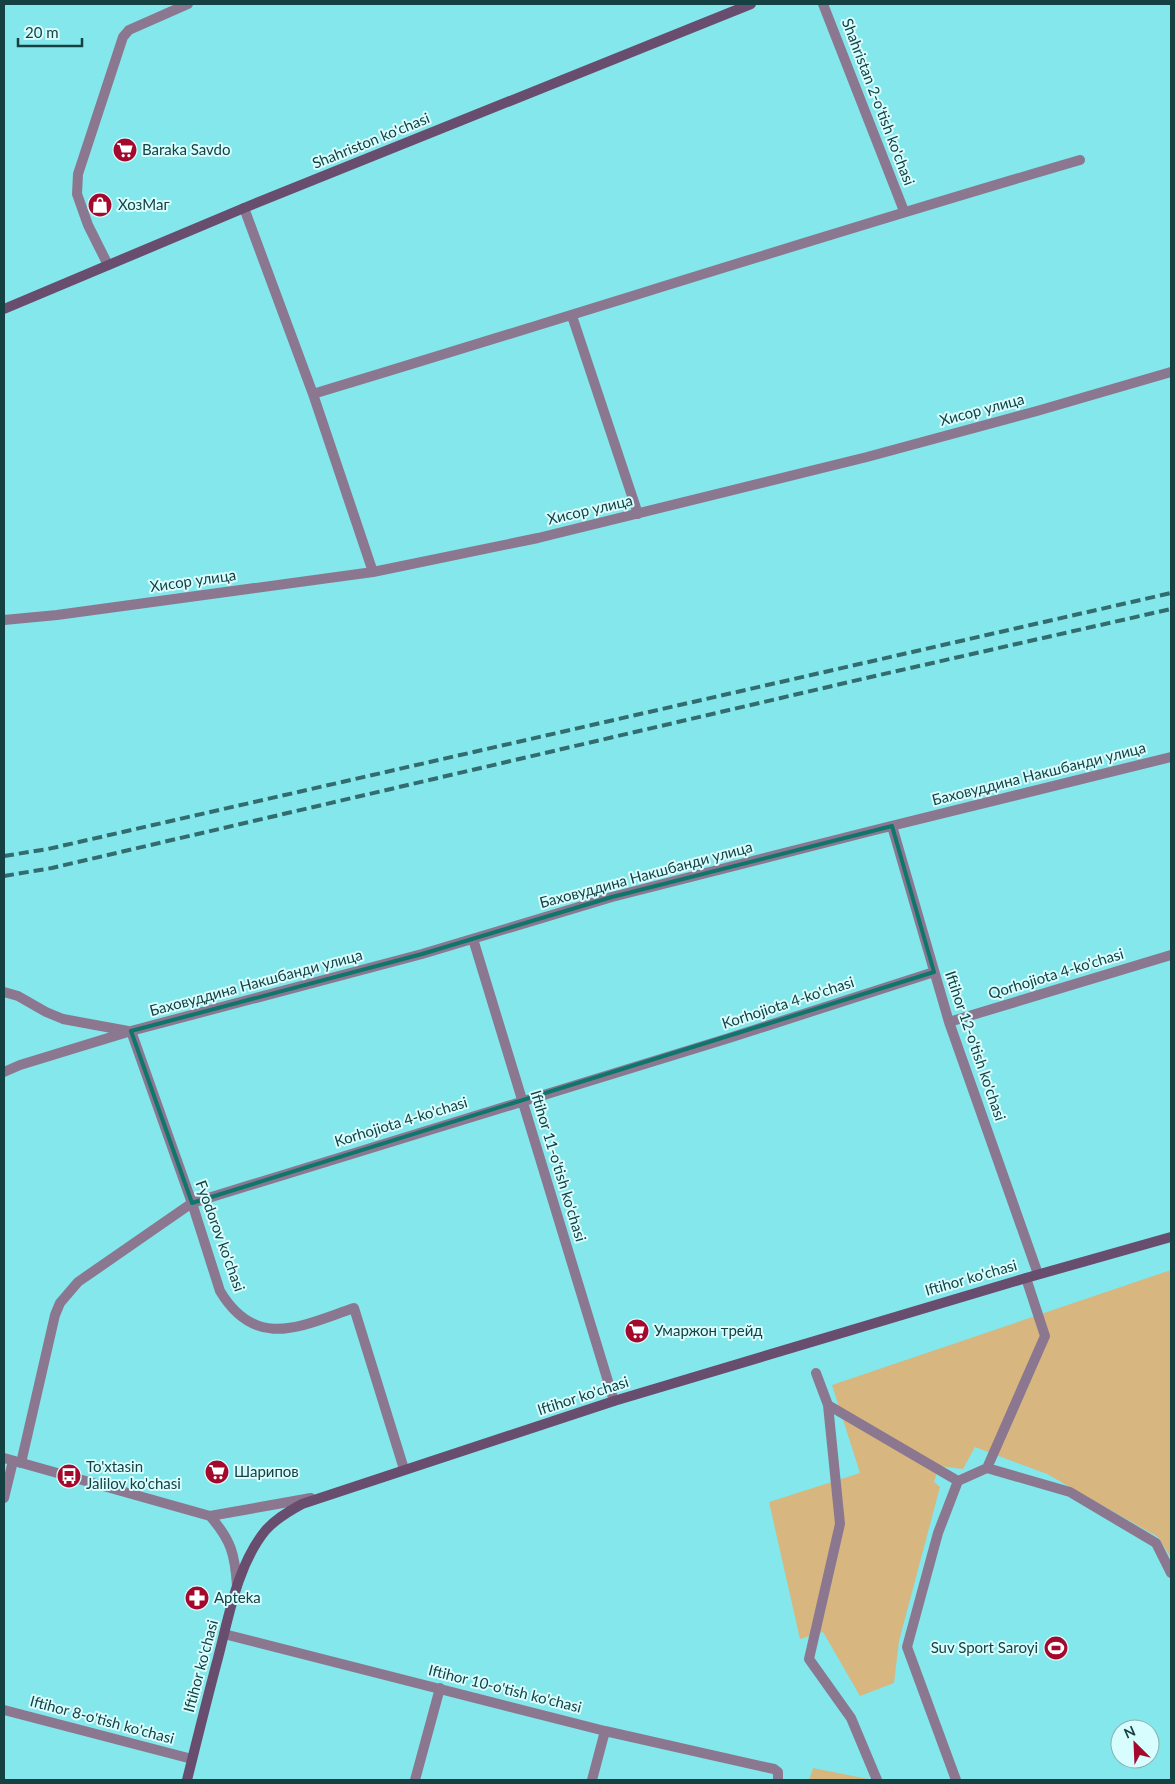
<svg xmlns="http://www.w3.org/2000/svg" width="1175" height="1784" font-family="Lato,sans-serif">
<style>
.green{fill:#d8b680}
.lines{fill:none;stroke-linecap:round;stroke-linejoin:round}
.pedestrian{stroke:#8b7890;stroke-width:10}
.minor{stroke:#8b7890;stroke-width:10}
.tertiary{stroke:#8b7890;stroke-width:10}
.secondary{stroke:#684d6f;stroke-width:10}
.rail{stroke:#326c6f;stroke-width:4;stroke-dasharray:10 5;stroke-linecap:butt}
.marked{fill:none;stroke:#0f766e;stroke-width:4;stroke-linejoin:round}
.labels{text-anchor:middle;stroke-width:4;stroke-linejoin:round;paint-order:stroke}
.street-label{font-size:15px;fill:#164143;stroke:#d8fdfe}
.poi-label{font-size:15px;fill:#164143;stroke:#d8fdfe;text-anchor:start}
</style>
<rect width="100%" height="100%" fill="#83e7eb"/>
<path class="green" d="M1171,1270V1558L1158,1537L1047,1474L975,1447L963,1469L939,1466L934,1482L940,1487L899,1641L894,1683L860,1696L823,1632L800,1639L769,1502L860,1473L832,1385Z
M813,1768L873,1780H809Z"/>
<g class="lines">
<path class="pedestrian" d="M816,1373L828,1405L958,1481L987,1468L1045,1336L1026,1278
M828,1405L840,1524L809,1659L851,1718L877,1780
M987,1468L1070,1492L1156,1543L1171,1573
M956,1780L907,1647L938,1533L958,1481"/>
<path class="minor" d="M823,4L904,211
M244,208L313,394L373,572
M108,265L88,225L77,194L78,174L123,37L129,30L188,4
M572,316L638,514
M313,394C569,317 823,235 1080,160
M4,620L57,615L373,572L538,538L867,457L1037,411L1171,372
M892,826L949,1022L1038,1274
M473,939L614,1401
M4,992L18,996L46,1012L63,1019L128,1031
M949,1022L1171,955
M131,1031L192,1203L220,1291C256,1351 301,1326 354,1308L404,1469
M4,1072L20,1065L131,1031L422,954L612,897L871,831L1171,757
M21,1463L55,1315L60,1303L78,1282L192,1203L729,1038L934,972
M4,1498L13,1461
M224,1634L605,1731L774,1769L778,1772V1780
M4,1710L192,1759
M415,1780L440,1688
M592,1780L605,1731"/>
<path class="tertiary" d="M4,1458L210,1516L311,1498
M210,1516C231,1540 235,1554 237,1586"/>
<path class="secondary" d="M4,309L244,208L751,4
M187,1780C197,1740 207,1699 218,1658C229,1616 237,1566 265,1531C275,1519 289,1511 302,1504L614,1401L1026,1278L1171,1237"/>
<path class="rail" d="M4,856L48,849L1171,593
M4,876L52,868L875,676L1171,609"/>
</g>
<path class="marked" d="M892,826L934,972L192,1203L131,1031L422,954L612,897Z"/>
<defs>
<symbol id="supermarket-disc" viewBox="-11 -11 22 22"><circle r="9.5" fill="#a4082c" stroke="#d8fdfe"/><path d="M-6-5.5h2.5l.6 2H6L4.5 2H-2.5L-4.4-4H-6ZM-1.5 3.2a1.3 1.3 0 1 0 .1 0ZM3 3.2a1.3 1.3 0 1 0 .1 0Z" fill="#fff"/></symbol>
<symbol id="shop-disc" viewBox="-11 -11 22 22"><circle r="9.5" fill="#a4082c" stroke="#d8fdfe"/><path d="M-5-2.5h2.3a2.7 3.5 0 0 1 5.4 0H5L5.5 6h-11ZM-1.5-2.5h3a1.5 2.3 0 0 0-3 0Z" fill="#fff"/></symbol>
<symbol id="bus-disc" viewBox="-11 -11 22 22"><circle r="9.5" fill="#a4082c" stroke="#d8fdfe"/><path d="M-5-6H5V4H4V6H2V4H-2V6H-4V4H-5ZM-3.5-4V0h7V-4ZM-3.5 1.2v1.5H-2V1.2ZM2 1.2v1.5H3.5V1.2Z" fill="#fff"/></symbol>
<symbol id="pharmacy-disc" viewBox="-11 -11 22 22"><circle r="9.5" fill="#a4082c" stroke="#d8fdfe"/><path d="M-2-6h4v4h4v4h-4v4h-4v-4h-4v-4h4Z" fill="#fff"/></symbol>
<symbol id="stadium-disc" viewBox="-11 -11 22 22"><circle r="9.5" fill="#a4082c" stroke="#d8fdfe"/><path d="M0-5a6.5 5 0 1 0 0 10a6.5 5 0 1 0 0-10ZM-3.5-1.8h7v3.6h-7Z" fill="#fff"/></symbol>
</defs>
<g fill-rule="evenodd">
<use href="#supermarket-disc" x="111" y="136" width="28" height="28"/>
<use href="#shop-disc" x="86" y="191" width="28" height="28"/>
<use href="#supermarket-disc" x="623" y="1317" width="28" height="28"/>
<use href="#supermarket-disc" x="203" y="1458" width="28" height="28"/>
<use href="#bus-disc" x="55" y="1462" width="28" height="28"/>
<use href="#pharmacy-disc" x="183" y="1584" width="28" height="28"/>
<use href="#stadium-disc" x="1042" y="1634" width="28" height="28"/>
</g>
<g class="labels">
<g class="street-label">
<text transform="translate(878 102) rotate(69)" y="5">Shahristan 2-o'tish ko'chasi</text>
<text transform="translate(371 141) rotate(-22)" y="5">Shahriston ko'chasi</text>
<text transform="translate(982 410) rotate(-15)" y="5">Хисор улица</text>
<text transform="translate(590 510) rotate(-13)" y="5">Хисор улица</text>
<text transform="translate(193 581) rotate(-8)" y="5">Хисор улица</text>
<text transform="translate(1039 774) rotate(-14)" y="5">Баховуддина Накшбанди улица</text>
<text transform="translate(646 875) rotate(-15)" y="5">Баховуддина Накшбанди улица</text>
<text transform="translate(1056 974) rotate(-17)" y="5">Qorhojiota 4-ko'chasi</text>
<text transform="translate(256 983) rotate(-15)" y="5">Баховуддина Накшбанди улица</text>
<text transform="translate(788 1003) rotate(-18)" y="5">Korhojiota 4-ko'chasi</text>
<text transform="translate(975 1046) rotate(71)" y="5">Iftihor 12-o'tish ko'chasi</text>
<text transform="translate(401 1122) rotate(-17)" y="5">Korhojiota 4-ko'chasi</text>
<text transform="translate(558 1166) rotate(73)" y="5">Iftihor 11-o'tish ko'chasi</text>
<text transform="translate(220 1236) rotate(70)" y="5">Fyodorov ko'chasi</text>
<text transform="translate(971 1278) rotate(-16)" y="5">Iftihor ko'chasi</text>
<text transform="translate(583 1396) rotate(-18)" y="5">Iftihor ko'chasi</text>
<text transform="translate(201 1666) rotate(-75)" y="5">Iftihor ko'chasi</text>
<text transform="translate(505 1689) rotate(14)" y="5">Iftihor 10-o'tish ko'chasi</text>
<text transform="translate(102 1720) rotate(15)" y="5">Iftihor 8-o'tish ko'chasi</text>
</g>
<g class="poi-label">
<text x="142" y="155">Baraka Savdo</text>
<text x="118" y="210">ХозМаг</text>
<text x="654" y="1336">Умаржон трейд</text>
<text x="86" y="1472">To'xtasin<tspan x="86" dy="17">Jalilov ko'chasi</tspan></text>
<text x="234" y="1477">Шарипов</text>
<text x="214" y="1603">Apteka</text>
<text x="1038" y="1653" text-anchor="end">Suv Sport Saroyi</text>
</g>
</g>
<rect width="1175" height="1784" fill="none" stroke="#164143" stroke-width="10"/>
<g transform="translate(1135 1744) rotate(336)"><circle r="24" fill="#d8fdfe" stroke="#8ab2b3"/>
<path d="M0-4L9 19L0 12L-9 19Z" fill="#a4082c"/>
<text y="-8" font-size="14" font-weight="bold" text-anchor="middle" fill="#164143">N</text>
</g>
<path d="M18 38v8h64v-8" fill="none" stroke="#164143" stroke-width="2.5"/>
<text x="25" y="38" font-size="15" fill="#164143" stroke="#d8fdfe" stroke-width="4" paint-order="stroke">20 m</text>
</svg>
